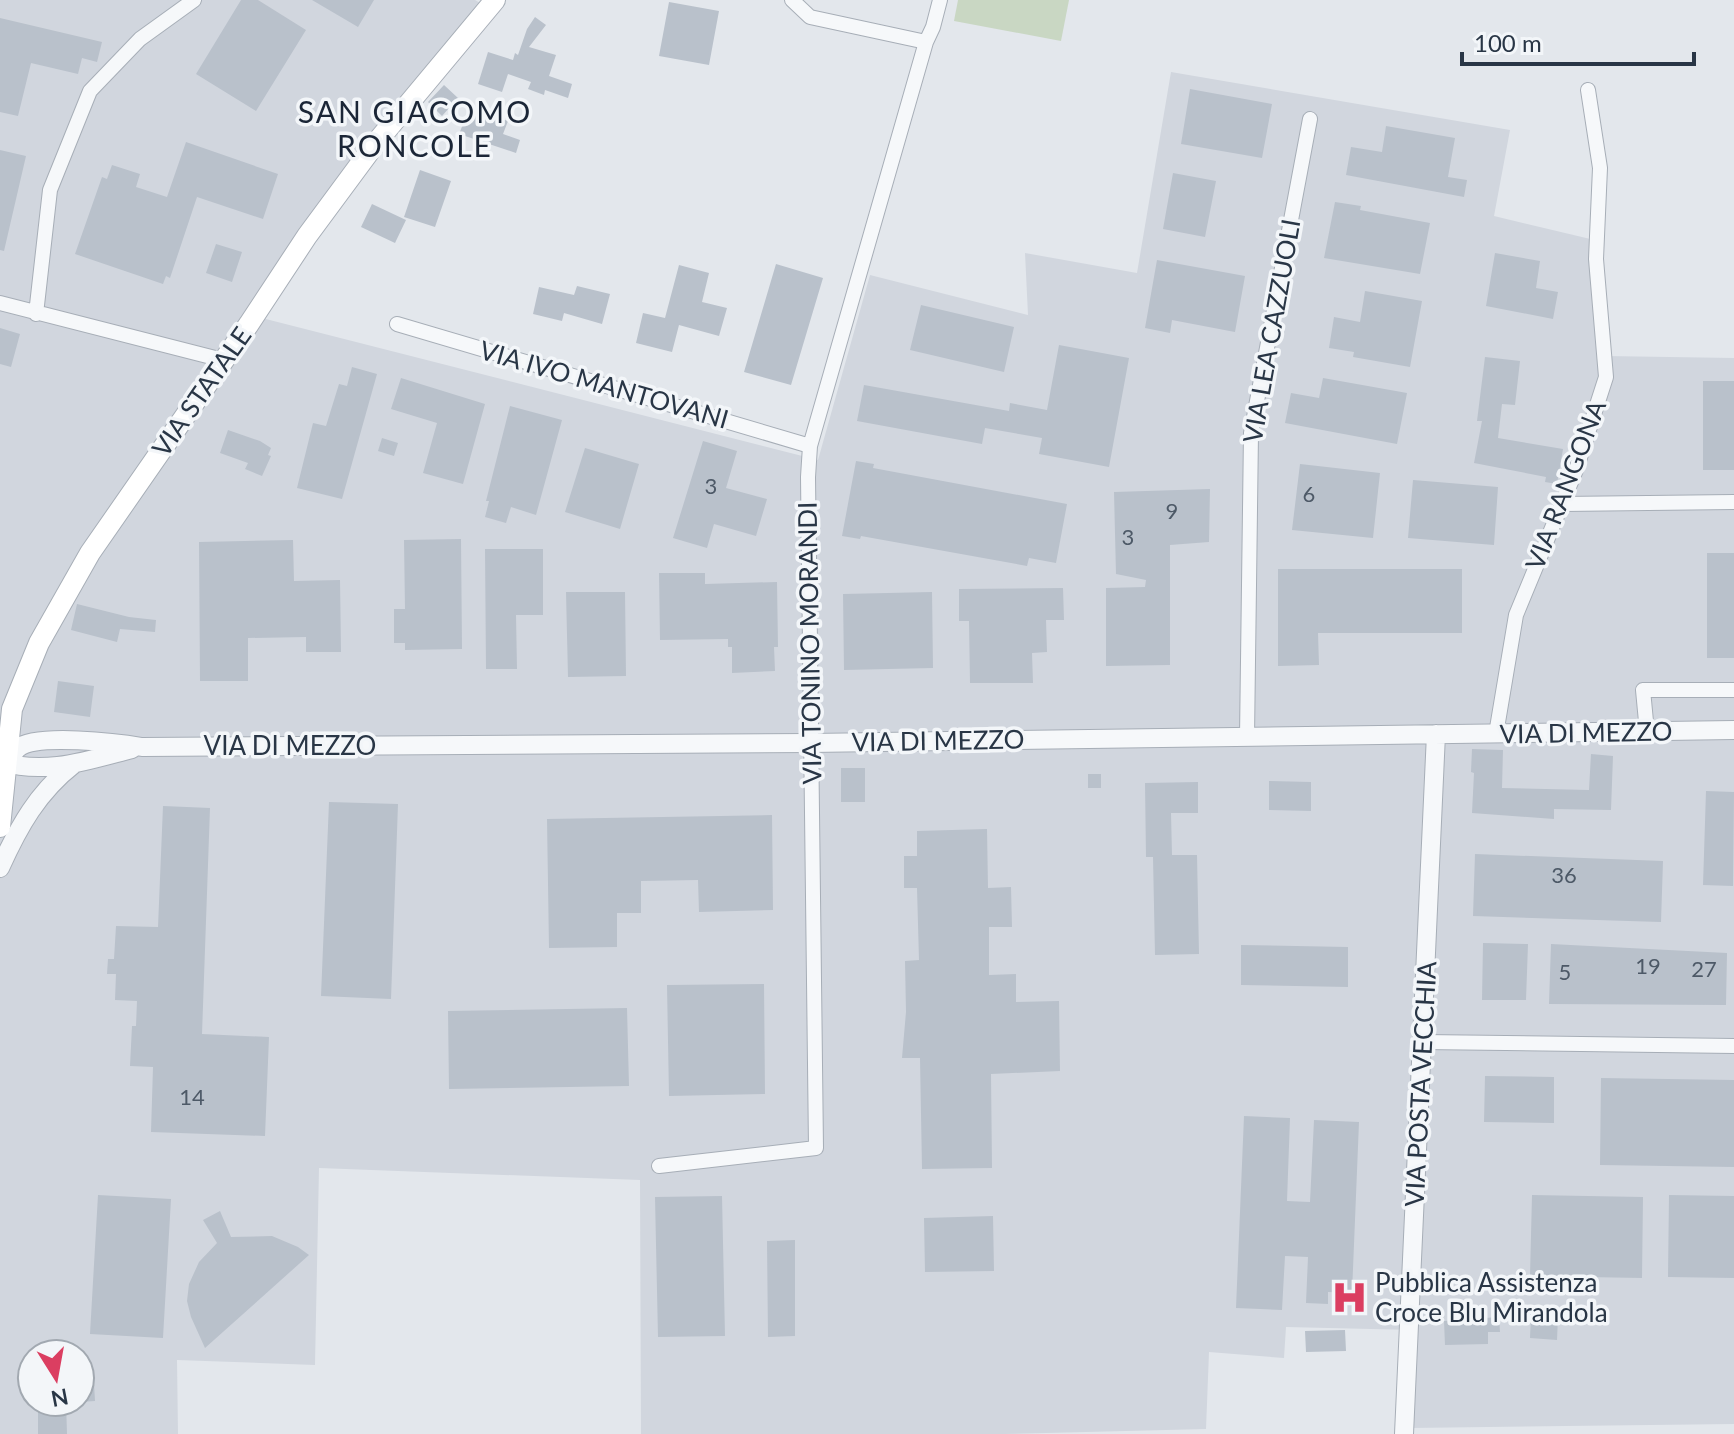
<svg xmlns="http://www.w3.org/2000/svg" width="1734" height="1434" font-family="Lato,sans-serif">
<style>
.built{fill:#d1d6de;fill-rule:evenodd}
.green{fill:#c9d7c3}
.building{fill:#b9c1cb}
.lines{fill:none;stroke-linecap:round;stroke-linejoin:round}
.minor-casing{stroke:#a7aeb7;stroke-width:16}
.tertiary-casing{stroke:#a7aeb7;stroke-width:20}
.secondary-casing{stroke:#a7aeb7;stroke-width:22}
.minor{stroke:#f6f8fa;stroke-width:14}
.tertiary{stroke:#f6f8fa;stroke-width:18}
.secondary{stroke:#fff;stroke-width:20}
.labels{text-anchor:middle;stroke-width:7;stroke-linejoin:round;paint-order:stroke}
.number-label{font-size:22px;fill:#4d5967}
.street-label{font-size:26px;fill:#293646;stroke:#f3f6f9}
.poi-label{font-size:26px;fill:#293646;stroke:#f3f6f9;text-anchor:start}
.quarter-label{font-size:30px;letter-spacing:2px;fill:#1b2637;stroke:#f3f6f9}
</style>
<rect width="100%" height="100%" fill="#e3e7ec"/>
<path class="built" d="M0,0H475L487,7L254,316L818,460L870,275L1028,315L1025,253L1137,273L1171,72L1510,130L1494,216L1603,242L1605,356L1734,358V1424L1410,1428L1414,1330L1286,1327L1284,1358L1209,1352L1206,1429L1004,1434H641L640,1180L319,1168L315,1365L177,1360L178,1434H0ZM32,1354H80V1402H32Z"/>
<path class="green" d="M958,0H1069L1061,41L954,21Z"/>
<path class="building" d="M241,0H258L306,30L256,111L196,74Z
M312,0H374L358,27Z
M669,2L719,11L709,65L659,56Z
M535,17L546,25L529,47L556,55L549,76L572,84L568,98L545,90L544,95L528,89L531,82L508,74L502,92L478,84L488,52L513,60L515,53L518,55L527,29Z
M0,18L102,42L97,62L82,58L78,74L31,63L18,116L0,112Z
M444,85L458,98L442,116L428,102Z
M1190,89L1272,104L1262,158L1181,144Z
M470,107L508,121L503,134L520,140L516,153L459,134Z
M1386,126L1455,138L1448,177L1467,180L1464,197L1346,175L1351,147L1382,152Z
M186,142L278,174L263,219L197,197L170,278L166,276L163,284L75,254L102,177L107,179L112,165L140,174L136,187L167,197Z
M0,150L26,156L4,251L0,250Z
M420,170L451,181L435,227L404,217Z
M1173,173L1216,181L1205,237L1163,229Z
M1335,202L1361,206L1360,210L1430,223L1420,274L1324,258Z
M372,204L406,220L395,243L361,227Z
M216,244L242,252L232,282L206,273Z
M1495,253L1540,261L1536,288L1558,292L1553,319L1486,306Z
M1157,260L1245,276L1235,332L1172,320L1170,333L1145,328Z
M776,264L823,278L791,385L744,372Z
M679,265L709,273L702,302L727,308L719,336L679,325L672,352L636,343L643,313L665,318Z
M577,286L610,294L602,324L564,313L562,321L533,314L539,287L574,295Z
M1365,291L1422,301L1410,367L1353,357L1354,352L1329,348L1334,317L1360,322Z
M921,305L1014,327L1004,372L910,350Z
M0,328L20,334L11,367L0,364Z
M1059,345L1129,358L1109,467L1039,454L1042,438L985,428L982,444L857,421L864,385L1009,411L1010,403L1047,410Z
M1485,357L1520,361L1515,405L1502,404L1498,438L1563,449L1557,484L1545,482L1546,477L1474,463L1482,421H1477Z
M352,367L377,374L342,499L297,488L313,423L326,426L339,384L347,386Z
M401,378L485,404L463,484L423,473L437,423L391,409Z
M1323,378L1407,393L1397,444L1285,423L1291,393L1319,398Z
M1703,381H1734V470H1703Z
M510,406L562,420L536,515L511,507L506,523L485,517L489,501H486Z
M228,430L260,441L271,448L268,455L271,456L262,476L245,469L248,463L220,453Z
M382,438L398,443L394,456L378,451Z
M703,441L737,451L726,488L767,499L756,536L714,524L707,548L673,538Z
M585,448L639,464L620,529L565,512Z
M856,461L874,464L873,468L1067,504L1056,563L1029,558L1027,566L861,536L860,539L842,536Z
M1300,464L1380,473L1373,538L1292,530Z
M1413,480L1498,487L1494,545L1408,538Z
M1210,489L1209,542L1170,545V665L1106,666V588L1145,587L1146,580L1116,574L1114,492Z
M461,539L462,649L405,650V643H394V609H405L404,540Z
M293,540L294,581L340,580L341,652H306V637L248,638V681H200L199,542Z
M485,549H543V615H516L517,669H486Z
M1707,553H1734V658H1707Z
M1278,569H1462V633H1318L1319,665L1278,666Z
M659,573H705V584L777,582L778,647H774L775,671L732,673V647H728V639L660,640Z
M1063,588L1064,620H1046L1047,652L1032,653L1033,683H970L969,621H959V589Z
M566,592H625L626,676L568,677Z
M932,592L933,668L844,670L843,594Z
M77,604L129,617L156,620L155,632L120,629L117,642L71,630Z
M58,681L94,686L90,717L54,712Z
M1472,749L1503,750L1502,788L1589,790L1591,754L1613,756L1611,810L1554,809V819L1472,813L1474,773L1471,772Z
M841,768H865V802H841Z
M1088,774H1101V788H1088Z
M1269,781L1311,782V811L1269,810Z
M1198,782V813H1171L1172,855H1197L1199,954L1155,955L1153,857H1146L1145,783Z
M1706,791L1734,792L1733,886L1703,885Z
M329,802L398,804L391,999L321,996Z
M163,806L210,808L202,1034L269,1037L265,1136L151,1132L153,1067L130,1066L132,1026H136L137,1001L115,1000L116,974H107L108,959H114L116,926L158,927Z
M772,815L773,910L699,912L698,880L641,881V913H617V947L549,948L547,819Z
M987,829L988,888L1011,887L1012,927H989V975L1016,974V1002L1059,1001L1060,1071L991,1074L992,1168L922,1169L920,1058H902L906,1012L905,961L919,960L917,888H904V856H917V831Z
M1475,854L1663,861L1661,922L1473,916Z
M1483,943L1528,944L1526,1000H1482Z
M1551,944L1727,953L1726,1005L1549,1004Z
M1241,945L1348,947V987L1241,985Z
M764,984L765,1094L669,1096L667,985Z
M627,1008L629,1086L449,1089L448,1011Z
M1485,1076L1554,1077V1123L1484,1122Z
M1601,1078L1734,1080V1167L1600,1165Z
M1244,1116L1290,1118L1287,1201L1310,1202L1314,1120L1359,1122L1352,1293L1328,1292V1304L1306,1303L1308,1257L1285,1256L1282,1310L1236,1308Z
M98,1195L171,1199L163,1338L90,1334Z
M1532,1195L1643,1197L1642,1278L1530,1276Z
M1669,1195L1734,1196V1278L1668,1277Z
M722,1196L725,1336L658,1337L655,1197Z
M220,1211L231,1237L272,1236L298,1247L309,1255L205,1348L191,1317L187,1301L189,1284L199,1262L217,1243L203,1220Z
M993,1216L994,1271L925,1272L924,1218Z
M795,1240V1336L768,1337L767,1241Z
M1531,1315L1558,1316L1557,1340L1530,1338Z
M1499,1317L1500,1332H1488V1344L1445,1345L1444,1321Z
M1345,1330L1346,1351L1306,1352L1305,1331Z
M94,1384L95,1401L80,1402V1386Z
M38,1402H66L67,1434H38Z"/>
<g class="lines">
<defs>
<path id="minor" d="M792,0L810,17L926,42
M0,303L223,360
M36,314L50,190L90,91L140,39L194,0
M397,324L810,446
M1562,504L1734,502
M1647,732L1643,690H1734
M1496,734L1516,615L1576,470L1606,377L1596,259L1600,168L1588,90
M1247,737L1251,433L1310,119
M1423,1042L1734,1046
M659,1166L816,1148L808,477L810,446L926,42L933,27L940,0"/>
<path id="tertiary" d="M0,761C44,776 89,760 132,749
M8,763C11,759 14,751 18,748C36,733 119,743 142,747L811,743L1734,730
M0,868C19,826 38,792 74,764
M1404,1434L1436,734"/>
<path id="secondary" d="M0,827L12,709L39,643L90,553L249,324L307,236L375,144L495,0"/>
</defs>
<use href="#minor" class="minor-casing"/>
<use href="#tertiary" class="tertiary-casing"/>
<use href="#secondary" class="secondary-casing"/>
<use href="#minor" class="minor"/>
<use href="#tertiary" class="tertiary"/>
<use href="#secondary" class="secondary"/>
</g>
<defs>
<symbol id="hospital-bare" viewBox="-9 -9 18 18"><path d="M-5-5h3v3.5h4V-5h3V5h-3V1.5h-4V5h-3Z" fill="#db3e61" stroke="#f3f6f9" stroke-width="2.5" paint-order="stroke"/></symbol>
</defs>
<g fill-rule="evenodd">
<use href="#hospital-bare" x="1324" y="1272" width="51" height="51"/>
</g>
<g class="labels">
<g class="number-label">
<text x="711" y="494">3</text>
<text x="1309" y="502">6</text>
<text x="1172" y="519">9</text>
<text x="1128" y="545">3</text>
<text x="1564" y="883">36</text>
<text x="1648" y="974">19</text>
<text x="1704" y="977">27</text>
<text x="1565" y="980">5</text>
<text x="192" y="1105">14</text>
</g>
<g class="street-label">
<text transform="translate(1272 331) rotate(-80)" y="9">VIA LEA CAZZUOLI</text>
<text transform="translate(604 385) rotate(16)" y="9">VIA IVO MANTOVANI</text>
<text transform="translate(202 392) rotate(-55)" y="9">VIA STATALE</text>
<text transform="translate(1566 485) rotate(-69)" y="9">VIA RANGONA</text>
<text transform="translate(810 643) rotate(-91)" y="9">VIA TONINO MORANDI</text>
<text transform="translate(1586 733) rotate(-1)" y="9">VIA DI MEZZO</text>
<text transform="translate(938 741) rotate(-1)" y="9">VIA DI MEZZO</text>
<text x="290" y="755">VIA DI MEZZO</text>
<text transform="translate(1421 1084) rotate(-87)" y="9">VIA POSTA VECCHIA</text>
</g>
<g class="poi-label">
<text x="1375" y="1292">Pubblica Assistenza<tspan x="1375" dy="30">Croce Blu Mirandola</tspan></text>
</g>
<g class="quarter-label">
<text x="415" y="123">SAN GIACOMO<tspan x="415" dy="34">RONCOLE</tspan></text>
</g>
</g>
<g transform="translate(56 1378) rotate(169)"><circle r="38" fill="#f3f6f9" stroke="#a2a9b1" stroke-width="2"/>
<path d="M0-6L14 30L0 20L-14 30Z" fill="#db3e61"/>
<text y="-12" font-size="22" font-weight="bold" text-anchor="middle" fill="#293646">N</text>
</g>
<path d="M1462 52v12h232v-12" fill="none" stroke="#293646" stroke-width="4"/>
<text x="1474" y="52" font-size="24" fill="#293646" stroke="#f3f6f9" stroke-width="6" paint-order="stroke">100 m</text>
</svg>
